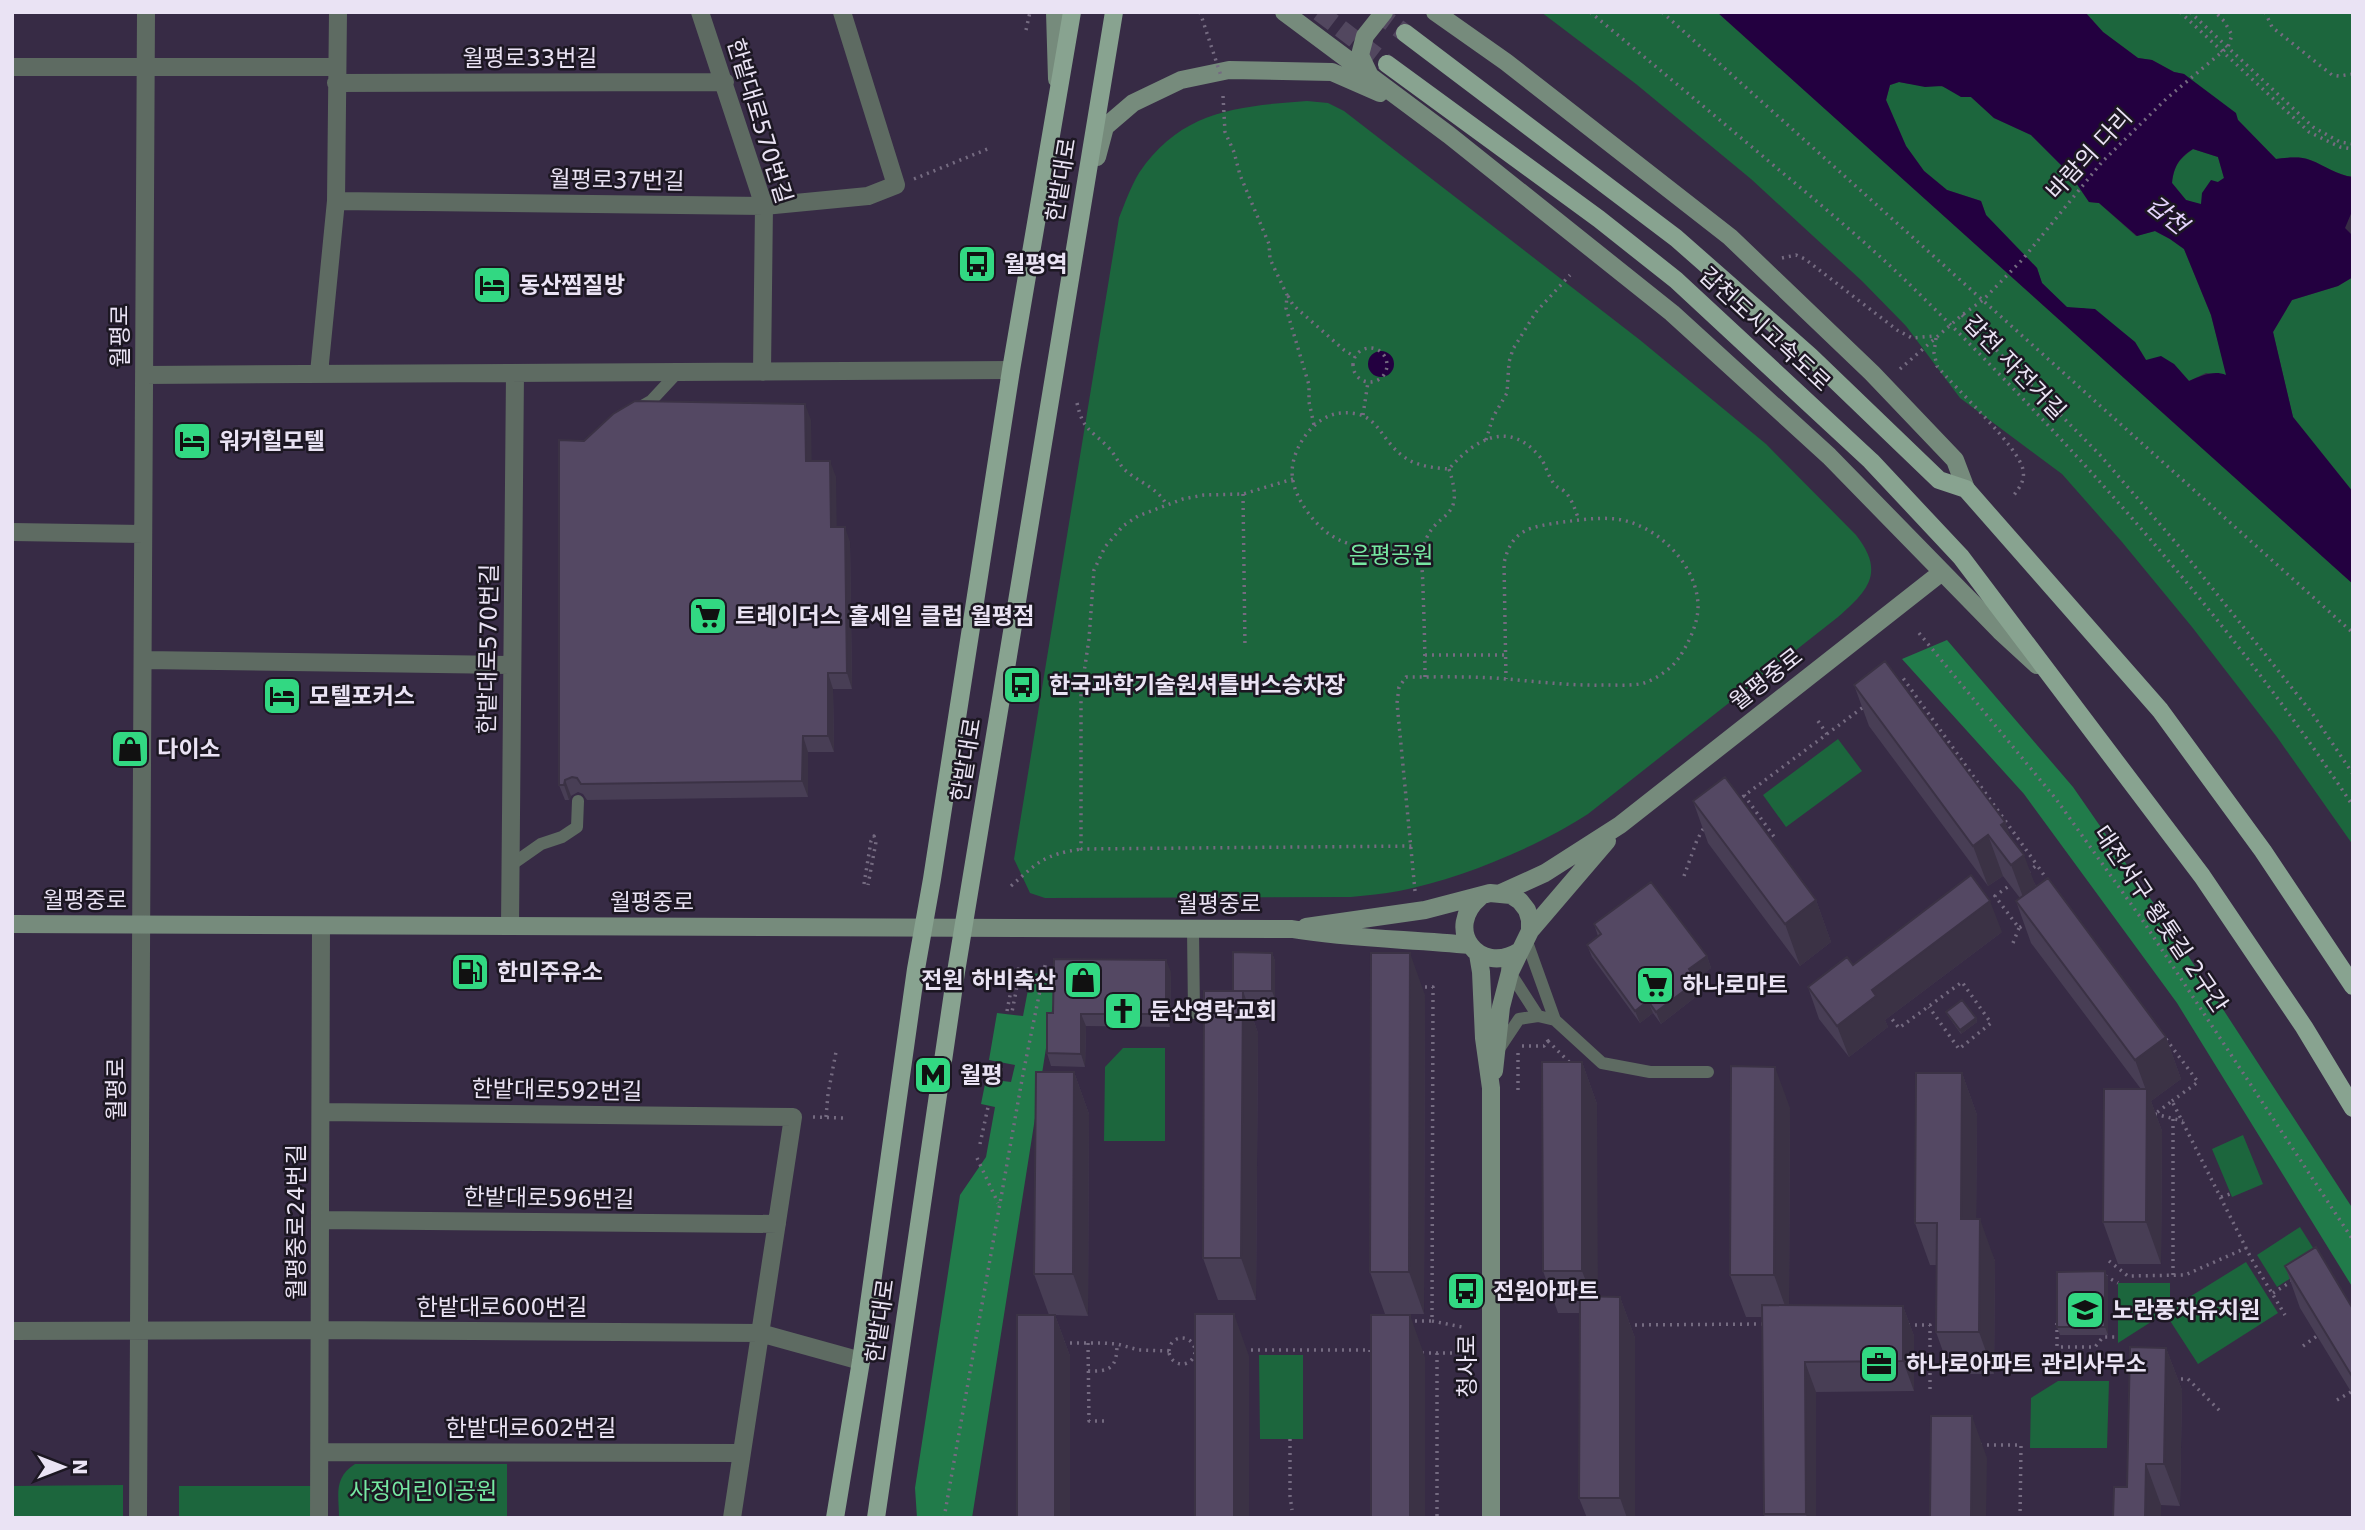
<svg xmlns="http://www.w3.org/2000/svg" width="2365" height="1530" font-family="'DejaVu Sans','Noto Sans KR',sans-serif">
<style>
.green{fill:#1c663d}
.forest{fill:#217b4a}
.water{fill:#230040;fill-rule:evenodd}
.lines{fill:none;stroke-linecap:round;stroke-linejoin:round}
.primary-tunnel{stroke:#52475f;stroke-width:18;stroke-dasharray:18 9;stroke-linecap:butt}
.path{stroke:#756b81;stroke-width:3.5;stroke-dasharray:2 5;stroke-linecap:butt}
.lane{stroke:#5e6b62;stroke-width:12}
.street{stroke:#5e6b62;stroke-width:18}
.secondary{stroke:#768b7c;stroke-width:18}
.primary{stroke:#88a390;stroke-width:18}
.path-bridge{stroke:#756b81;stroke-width:3.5;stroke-dasharray:2 5;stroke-linecap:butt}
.wall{fill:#483e55}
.shaded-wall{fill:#3b3245}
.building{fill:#544863;stroke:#3b3245;stroke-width:2}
.labels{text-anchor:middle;stroke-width:5;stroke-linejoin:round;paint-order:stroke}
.street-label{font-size:23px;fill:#eae3f4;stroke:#1c1722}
.poi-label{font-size:23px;font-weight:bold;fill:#eae3f4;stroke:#1c1722;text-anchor:start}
.park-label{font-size:23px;fill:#76e8a2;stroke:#1c1722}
.water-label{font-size:24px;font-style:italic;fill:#e5d4fd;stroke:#1c1722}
</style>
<rect width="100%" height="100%" fill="#372b45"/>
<path class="green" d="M1541,12H1717L2353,584V845L2277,737L2192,627L2122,542L2062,474L1960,398L1906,326L1862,281L1751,179L1636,84Z
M2085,12H2353V177C2336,175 2326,166 2310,160C2299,156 2287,158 2276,159L2238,120L2184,74L2174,72L2152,60L2138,58L2103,32Z
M1899,82C1913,85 1926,85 1939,86C1951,87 1959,97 1971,97L1994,118L2031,135L2070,174L2089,202L2099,203L2136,236L2155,231L2170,239L2184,249L2211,315L2227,376L2206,373L2189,381L2174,364L2146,360L2135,342L2117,328L2084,308H2067L2042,283L2037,268L1986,215L1981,201L1947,190L1924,171L1906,146L1886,100L1890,85Z
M1307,101L1328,103L1344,111L1640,340L1766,444L1856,535C1885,572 1869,590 1838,617L1588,814C1536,848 1459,879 1399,891C1383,894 1367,895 1351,897L1045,898L1030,893L1014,859L1119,218C1125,203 1131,186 1139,173C1181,110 1239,106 1307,101Z
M2193,149L2218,157L2224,178L2218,182L2201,205L2186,200L2172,183C2174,166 2179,159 2193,149Z
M2353,277V492L2293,417L2273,332L2292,300L2338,286Z
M1838,739L1862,771L1786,827L1763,795Z
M1123,1048H1165V1141H1104L1105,1067Z
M2243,1135L2263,1184L2232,1197L2212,1149Z
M2300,1227L2320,1259L2277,1287L2257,1255Z
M2246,1262L2278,1313L2198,1364L2165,1313L2118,1343V1283H2170V1309Z
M1259,1355H1303V1439H1260Z
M2058,1381H2109L2107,1448H2030L2031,1398Z
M355,1464H507V1518H339C339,1495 333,1478 355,1464Z
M123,1485V1518H12V1486Z
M179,1486H312V1518H179Z"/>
<path class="forest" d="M1947,640L2073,787L2161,914L2353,1209V1288L2177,1003L2024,794L1902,659Z
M1058,972L972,1518H917L915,1488L960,1195L986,1157L995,1107L981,1104L986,1079L1011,1082L1015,1065L989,1060L997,1013L1023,1016L1031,974Z"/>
<path class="water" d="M1717,12H2085L2103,32L2138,58L2152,60L2174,72L2184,74L2236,113L2238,120L2276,159C2287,158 2299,156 2310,160C2326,166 2336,175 2353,177V209L2345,228L2353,236V277L2338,286L2292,300L2273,332L2293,417L2353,492V584ZM1899,82L1925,87L1942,86L1961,97H1971L1994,118L2031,135L2070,174L2089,202L2099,203L2137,236L2155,231L2170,239L2184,249L2211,315L2226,375C2213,370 2202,376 2189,381L2174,364L2161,356L2146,360L2135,342L2095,309L2067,307L2042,283L2037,268L1986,215L1981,201L1947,190L1924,171L1906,146L1886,100L1890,85ZM2193,149L2218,157L2224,178L2218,182L2211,180L2202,193L2201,204L2186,200L2172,183C2174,166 2179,158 2193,149Z
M1368 364a13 13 0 1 1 26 0a13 13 0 1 1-26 0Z"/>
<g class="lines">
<path class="primary-tunnel" d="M1319,12L1387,64
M1376,12L1405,33"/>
<path class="path" d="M1590,12C1653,64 1715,116 1778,169C1820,204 1863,240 1903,278C2067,437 2227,615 2353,806
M1662,12L2353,633
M2180,12L2309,132L2340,147L2353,149
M2190,12L2313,127L2340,142L2353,144
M2265,12L2272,27L2332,75L2339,76L2353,74
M1026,30L1030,12
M1223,96L1225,132L1234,152L1240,175L1269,244L1270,259L1287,295L1286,308L1309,385V402L1314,425
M914,179L990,148
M1782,258L1796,255L1805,259L1897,330L1912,338L1934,336
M1288,296L1293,305L1344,350L1355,357
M1962,315L2100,455L2177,544L2312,713L2353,774
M1936,338L1934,353L1937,366C1955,388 2020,448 2023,470C2025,480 2020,487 2014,495
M1353 365a17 17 0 1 1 34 0a17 17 0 1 1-34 0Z
M1900,369L1962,315L1983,300L2022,260L2102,162L2166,99L2228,47L2232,35L2224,21L2215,12
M1077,403C1083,430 1090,429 1108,447C1115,454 1118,463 1125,470C1138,482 1159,488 1167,506
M1363,415L1368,382
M1486,440L1493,417L1507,393L1509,362L1513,349L1536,312L1570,275
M1293,479L1243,494L1204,495L1183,499L1138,516L1123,526L1105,547L1094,570L1089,639L1081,693V849L1412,846
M1243,494L1245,647
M1423,553C1390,550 1357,553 1329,534C1313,522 1297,501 1293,481C1287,454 1312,415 1341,413C1379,410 1378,438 1403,456C1415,466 1434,468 1449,469C1475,439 1509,419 1540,457C1546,465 1548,477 1555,485C1559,489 1560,488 1564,491C1572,498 1575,510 1579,520
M1919,633L2056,799L2141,918L2353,1240
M1425,655H1505
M1425,677C1425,647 1424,618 1423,589C1423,575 1420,559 1424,545C1435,508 1467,524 1449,469
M1898,682L1903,678L2037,865
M1818,721L1827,734
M1744,795L1775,838
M1737,801L1866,705
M2028,872L2037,865L2048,881
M1684,876L1697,840L1706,824
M2013,883L1995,896L2019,928L2028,922
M864,884L871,841L874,836L876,842L868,885
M1011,886C1039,861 1044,855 1081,849
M1415,891L1397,703L1399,687L1406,677C1439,677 1473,676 1507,679C1540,682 1573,686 1607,685C1619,685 1632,686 1644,683C1656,679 1671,669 1678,659C1688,645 1699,622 1698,604C1696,563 1656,524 1616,519C1598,517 1580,520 1563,522C1531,527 1512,528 1504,563L1506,679
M2013,943L2019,928
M1007,1011L1014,975L1018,969L1019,976L1012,1012
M1888,1014L1899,1028L1962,982L1991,1023L1959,1049L1929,1007
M2166,1039L2198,1082L2172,1101
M1548,1041L1571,1064
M1522,1046H1544L1548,1041L1545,1036
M1518,1053V1093
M973,1066L1004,1070
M2151,1114H2155L2172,1101L2251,1258L2285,1315
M2155,1114L2183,1121
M813,1117L843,1118
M826,1117L828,1094L836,1052
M980,1144L988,1107
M977,1158L998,1203
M2221,1197L2230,1194
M2109,1261L2128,1276L2185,1275L2246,1248
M2173,1275V1118
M2105,1276L2118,1283
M2273,1293L2294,1280
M1408,1321H1432L1433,987H1418
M1432,1321L1462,1327
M2057,1323V1347H2095L2103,1337H2118
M1628,1325L1764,1324
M1908,1325H1930V1392
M1169 1351a13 13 0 1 1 26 0a13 13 0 1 1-26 0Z
M1063,1343H1103L1117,1344L1139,1350L1169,1351
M1088,1343L1089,1421H1104
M2303,1346L2317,1336
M1244,1350H1370V1353H1373
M1422,1353H1462
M1437,1353V1518
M1088,1371C1111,1372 1117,1367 1117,1344
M2174,1379H2188L2221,1412
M2337,1400L2351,1392
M1290,1439V1496L1292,1510
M1980,1445H2021L2020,1518
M944,1518L1023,1074L1046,961"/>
<path class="lane" d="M637,409L651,401L678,372
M511,865L541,844L562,837L577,827L578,801
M1193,929L1194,1013
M1527,942L1555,1020L1602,1063L1650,1072H1708
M1507,968L1538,1016
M1499,1049L1519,1019L1538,1016L1555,1020"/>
<path class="street" d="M700,12L764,206L762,372
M12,67H337
M336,83L725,82
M336,201L764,206L868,196L896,185L842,12
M319,373L336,201L338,12
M144,375L1011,370
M12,532L143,534
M143,660L512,665
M510,926L515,373
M321,1112L793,1117L732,1518
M320,1220L777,1224
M12,1331L320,1330L760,1333L861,1361
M320,1452L742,1453
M138,1518L146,12
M319,1518L321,926"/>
<path class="secondary" d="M1055,12L1057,79
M1284,12L1449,135L1672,313L1829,456L2000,631L2037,665
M1435,12L1506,62L1730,237L1872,373L1955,460L1966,489
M1370,76L1360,55L1365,36L1384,12
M1097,157L1105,127L1133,103L1181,80L1229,70L1332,72L1380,93
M1501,893L1545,873L1620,825L1942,572
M1480,897C1443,928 1478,977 1520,951
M12,924L1292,929C1351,939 1411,939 1470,945
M1306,927L1425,910L1490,893L1511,895L1520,901L1527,910L1530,920V931L1510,972L1501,1007L1494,1071
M1530,931L1607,841
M1478,954L1481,972L1484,1038L1491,1088V1518"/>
<path class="primary" d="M1405,33L1676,238L1810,356L1939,480L1966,489L2160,710L2263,851L2353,986
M1387,64L1599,219L1676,280L1871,461L1961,557L2202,876L2304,1027L2353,1108
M835,1518L861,1361L916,969L932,879L1011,370L1072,12
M876,1518L956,972L1114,12"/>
<path class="path-bridge" d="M1200,12L1221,76"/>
</g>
<path class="wall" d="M811,420V461L836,477V527L850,542L852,689H833L834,752H808V797L587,800L583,794L578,792L571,796L569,800H565L559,785L584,441Z
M1854,685L2005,822L2010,836L2036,886L2166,1037L2181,1079L2151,1101L2162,1131L2161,1264H2118L2103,1222L2141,1089L2031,943L2016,901L2020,898L2003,876L1988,886L1869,726Z
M1693,801L1816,900L1831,942L1800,966L1708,843Z
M1594,924L1707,956L1711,968L1696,979L1702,992L1661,1024L1653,1013L1640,1023L1592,957L1587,945L1598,936Z
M2002,932L1885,1020L1888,1027L1849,1057L1819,1019L1808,987Z
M1272,953L1275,961V999H1246L1258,1033L1256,1300H1218L1203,1258L1233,991Z
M1171,972L1170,1027L1086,1026L1085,1067L1051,1066L1047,1053L1053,1013Z
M1425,995L1424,1314H1385L1370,1272Z
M1946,1012L1976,1018L1977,1022L1961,1034L1948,1016Z
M1582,1062L1597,1104V1296L1620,1297L1635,1338V1518H1587L1579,1498L1580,1313H1558L1543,1271Z
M1074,1072L1089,1114L1088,1316L1055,1315L1070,1356V1518H1017L1049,1315L1034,1274Z
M1962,1073L1977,1115L1976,1219L1995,1261L1994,1374H1951L1936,1332V1265H1930L1915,1223Z
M1790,1108L1789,1305L1903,1306L1914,1336V1391L1816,1392V1518H1765L1764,1514L1762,1317H1746L1730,1275Z
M2285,1266L2353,1309V1395L2300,1308Z
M2105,1271L2108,1279V1335H2060L2057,1327Z
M2166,1348L2182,1390L2180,1506L2161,1505V1518H2113L2127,1487Z"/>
<path class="shaded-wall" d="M805,404L811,420L812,477L806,461Z
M830,461L836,477L837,543L831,527Z
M845,527L850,542L852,689L847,673Z
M828,673L833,689L834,752L828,736Z
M803,736L808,752V797L802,781Z
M565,780L571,796L569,800L564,785Z
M2005,822L2019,859L2024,855L2039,895L2026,905L2011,865L2001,825Z
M1988,835L2003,876L1988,886L1973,846Z
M1816,900L1831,942L1800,966L1785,924Z
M1990,901L2002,932L1885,1020L1888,1027L1849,1057L1837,1026L1872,990Z
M1272,953L1275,961V999L1272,991Z
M1410,953L1425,995L1424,1314L1409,1272Z
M1707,956L1711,968L1694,981L1689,969Z
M1166,960L1171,972L1170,1027L1166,1014Z
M1697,981L1702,992L1661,1024L1656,1012Z
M1243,991L1258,1033L1256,1300L1241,1258Z
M1648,1001L1653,1013L1640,1023L1635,1011Z
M1081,1014L1086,1026L1085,1067L1081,1054Z
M1976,1018L1977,1022L1961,1034L1960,1030Z
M2166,1037L2181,1079L2151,1101L2162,1131L2161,1264L2146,1222L2147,1093L2135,1060Z
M1582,1062L1597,1104L1598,1312L1582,1271Z
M1775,1067L1790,1108L1789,1317L1774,1275Z
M1074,1072L1089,1114L1088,1316L1073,1274Z
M1962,1073L1977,1115L1976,1261L1961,1219Z
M1980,1219L1995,1261L1994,1374L1979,1332Z
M2105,1271L2108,1279V1335L2105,1327Z
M1620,1297L1635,1338V1518H1627L1620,1498Z
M1903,1306L1914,1336V1391L1903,1361Z
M1234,1314L1249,1356V1518H1234Z
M1055,1315L1070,1356V1518H1055Z
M1410,1315L1425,1357V1518H1410Z
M2166,1348L2182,1390L2180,1506L2164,1464Z
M1805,1362L1816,1392V1518H1807L1806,1514Z
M1972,1416L1987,1458L1986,1518H1971Z
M2146,1464L2161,1505V1518H2145Z"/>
<path class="building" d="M635,401L805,404L806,461H830L831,527H845L847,673H828V736H803L802,781L581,784L577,778L572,777L565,780L564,785H559V440L584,441L613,414Z
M1885,661L2005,822L2001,825L2024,855L2011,865L1988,835L1973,846L1854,685Z
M1725,777L1816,900L1785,924L1693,801Z
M1971,875L1990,901L1872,990L1876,996L1837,1026L1808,987L1847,957L1853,965Z
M2048,878L2166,1037L2135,1060L2016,901Z
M1651,882L1707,956L1689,969L1697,981L1656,1012L1648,1001L1635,1011L1587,945L1601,934L1594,924Z
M1233,952L1272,953V991H1233Z
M1371,953H1410L1409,1272H1370Z
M1054,959L1166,960V1014H1081V1054L1047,1053V1013H1053Z
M1204,991H1243L1241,1258H1203Z
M1962,1000L1976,1018L1960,1030L1946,1012Z
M1542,1062H1582V1271H1543Z
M1731,1066L1775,1067L1774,1275H1730Z
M1036,1072H1074L1073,1274H1034Z
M1916,1073H1962L1961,1219H1980L1979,1332H1936L1937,1223H1915Z
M2104,1089H2147L2146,1222H2103Z
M2316,1247L2353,1309V1378L2285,1266Z
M2105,1271V1327H2057V1272Z
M1580,1296L1620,1297V1498H1579Z
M1762,1305L1903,1306V1361L1805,1362L1806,1514H1764Z
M1195,1314H1234V1518H1195Z
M1017,1315H1055V1518H1017Z
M1371,1315H1410V1518H1371Z
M2130,1347L2166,1348L2164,1464H2146L2145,1518H2113L2114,1487H2127Z
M1931,1416H1972L1971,1518H1930Z"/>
<defs>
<symbol id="bus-square" viewBox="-11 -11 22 22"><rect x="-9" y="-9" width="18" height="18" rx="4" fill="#32d882" stroke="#1c1722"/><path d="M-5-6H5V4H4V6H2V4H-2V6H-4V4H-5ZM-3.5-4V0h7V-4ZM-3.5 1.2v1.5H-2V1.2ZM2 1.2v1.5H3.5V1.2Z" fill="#111"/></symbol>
<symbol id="hotel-square" viewBox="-11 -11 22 22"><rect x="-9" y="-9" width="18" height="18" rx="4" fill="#32d882" stroke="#1c1722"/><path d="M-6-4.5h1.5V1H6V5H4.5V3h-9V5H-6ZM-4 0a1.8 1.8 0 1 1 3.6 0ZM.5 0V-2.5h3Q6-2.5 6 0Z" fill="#111"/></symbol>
<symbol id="supermarket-square" viewBox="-11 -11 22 22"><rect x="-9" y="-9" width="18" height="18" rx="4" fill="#32d882" stroke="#1c1722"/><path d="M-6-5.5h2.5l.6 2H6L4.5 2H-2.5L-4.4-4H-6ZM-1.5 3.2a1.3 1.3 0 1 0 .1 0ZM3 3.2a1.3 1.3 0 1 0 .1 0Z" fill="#111"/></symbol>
<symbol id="shop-square" viewBox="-11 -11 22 22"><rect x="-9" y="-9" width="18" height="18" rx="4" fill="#32d882" stroke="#1c1722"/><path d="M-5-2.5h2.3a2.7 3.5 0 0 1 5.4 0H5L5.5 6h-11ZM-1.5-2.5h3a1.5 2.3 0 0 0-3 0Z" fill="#111"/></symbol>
<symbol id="fuel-square" viewBox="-11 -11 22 22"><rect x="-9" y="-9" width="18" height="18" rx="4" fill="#32d882" stroke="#1c1722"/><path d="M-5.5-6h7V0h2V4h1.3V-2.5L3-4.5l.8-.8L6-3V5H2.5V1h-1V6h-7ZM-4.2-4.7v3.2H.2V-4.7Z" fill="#111"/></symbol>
<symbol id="church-square" viewBox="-11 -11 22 22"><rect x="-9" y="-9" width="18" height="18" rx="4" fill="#32d882" stroke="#1c1722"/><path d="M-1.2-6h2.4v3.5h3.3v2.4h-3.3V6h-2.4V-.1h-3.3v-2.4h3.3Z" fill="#111"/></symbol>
<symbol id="metro-square" viewBox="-11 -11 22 22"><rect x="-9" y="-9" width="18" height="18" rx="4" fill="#32d882" stroke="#1c1722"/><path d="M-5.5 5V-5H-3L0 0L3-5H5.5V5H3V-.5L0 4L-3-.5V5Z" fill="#111"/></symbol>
<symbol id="school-square" viewBox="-11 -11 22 22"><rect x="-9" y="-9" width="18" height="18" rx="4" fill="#32d882" stroke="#1c1722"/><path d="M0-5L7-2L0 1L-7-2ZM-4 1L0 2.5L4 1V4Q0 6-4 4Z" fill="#111"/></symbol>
<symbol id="office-square" viewBox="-11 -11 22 22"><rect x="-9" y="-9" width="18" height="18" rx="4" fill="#32d882" stroke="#1c1722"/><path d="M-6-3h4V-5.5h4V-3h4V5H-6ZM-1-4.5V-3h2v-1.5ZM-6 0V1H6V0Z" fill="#111"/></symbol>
</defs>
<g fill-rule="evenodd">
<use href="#bus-square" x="955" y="242" width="44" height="44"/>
<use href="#hotel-square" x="470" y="263" width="44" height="44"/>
<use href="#hotel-square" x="170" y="419" width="44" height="44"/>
<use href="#supermarket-square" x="686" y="594" width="44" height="44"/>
<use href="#bus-square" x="1000" y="663" width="44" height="44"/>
<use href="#hotel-square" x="260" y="674" width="44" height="44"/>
<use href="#shop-square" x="108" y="727" width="44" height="44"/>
<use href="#fuel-square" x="448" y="950" width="44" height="44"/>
<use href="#shop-square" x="1061" y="958" width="44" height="44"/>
<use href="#supermarket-square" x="1633" y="963" width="44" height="44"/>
<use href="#church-square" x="1101" y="989" width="44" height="44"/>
<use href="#metro-square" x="911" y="1053" width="44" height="44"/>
<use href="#bus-square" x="1444" y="1269" width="44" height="44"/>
<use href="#school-square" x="2063" y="1288" width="44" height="44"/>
<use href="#office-square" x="1857" y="1342" width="44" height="44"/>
</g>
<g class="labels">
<g class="street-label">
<text x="530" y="66">월평로33번길</text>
<text transform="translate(760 121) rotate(73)" y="8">한밭대로570번길</text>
<text transform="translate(2089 154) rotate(-47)" y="8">바람의 다리</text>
<text transform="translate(617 180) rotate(1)" y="8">월평로37번길</text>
<text transform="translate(1061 180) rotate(-81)" y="8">한밭대로</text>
<text transform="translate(1765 329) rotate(43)" y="8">갑천도시고속도로</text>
<text transform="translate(120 336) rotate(-90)" y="8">월평로</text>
<text transform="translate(2015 367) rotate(46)" y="8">갑천 자전거길</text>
<text transform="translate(488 649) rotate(-89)" y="8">한밭대로570번길</text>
<text transform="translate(1766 679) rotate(-38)" y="8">월평중로</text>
<text transform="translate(966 760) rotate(-81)" y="8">한밭대로</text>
<text x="85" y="908">월평중로</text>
<text x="652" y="910">월평중로</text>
<text x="1219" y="912">월평중로</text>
<text transform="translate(2161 919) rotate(56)" y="8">대전서구 황톳길 2구간</text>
<text transform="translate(116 1089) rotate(-90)" y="8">월평로</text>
<text transform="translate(557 1090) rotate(1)" y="8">한밭대로592번길</text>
<text transform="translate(549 1198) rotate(1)" y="8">한밭대로596번길</text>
<text transform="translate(296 1222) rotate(-90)" y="8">월평중로24번길</text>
<text x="502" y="1315">한밭대로600번길</text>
<text transform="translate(880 1321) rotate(-82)" y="8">한밭대로</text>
<text transform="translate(1467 1366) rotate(-90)" y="8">청사로</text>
<text x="531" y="1436">한밭대로602번길</text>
</g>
<g class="poi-label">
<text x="1004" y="272">월평역</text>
<text x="519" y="293">동산찜질방</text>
<text x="219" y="449">워커힐모텔</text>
<text x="735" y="624">트레이더스 홀세일 클럽 월평점</text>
<text x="1049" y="693">한국과학기술원셔틀버스승차장</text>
<text x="309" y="704">모텔포커스</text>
<text x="157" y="757">다이소</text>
<text x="497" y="980">한미주유소</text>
<text x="1056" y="988" text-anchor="end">전원 하비축산</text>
<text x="1682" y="993">하나로마트</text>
<text x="1150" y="1019">둔산영락교회</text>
<text x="960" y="1083">월평</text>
<text x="1493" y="1299">전원아파트</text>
<text x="2112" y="1318">노란풍차유치원</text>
<text x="1906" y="1372">하나로아파트 관리사무소</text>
</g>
<g class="park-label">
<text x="1391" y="563">은평공원</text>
<text x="423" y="1499">사정어린이공원</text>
</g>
<g class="water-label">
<text transform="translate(2167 215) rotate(39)" y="8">갑천</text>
</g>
</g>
<rect width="2365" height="1530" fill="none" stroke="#eae3f4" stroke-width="28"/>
<g transform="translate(63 1467) rotate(90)" stroke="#1c1722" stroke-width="5" paint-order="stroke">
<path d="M0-5L12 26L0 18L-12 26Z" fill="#eae3f4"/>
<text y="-10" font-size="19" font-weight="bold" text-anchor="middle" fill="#eae3f4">N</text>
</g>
</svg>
